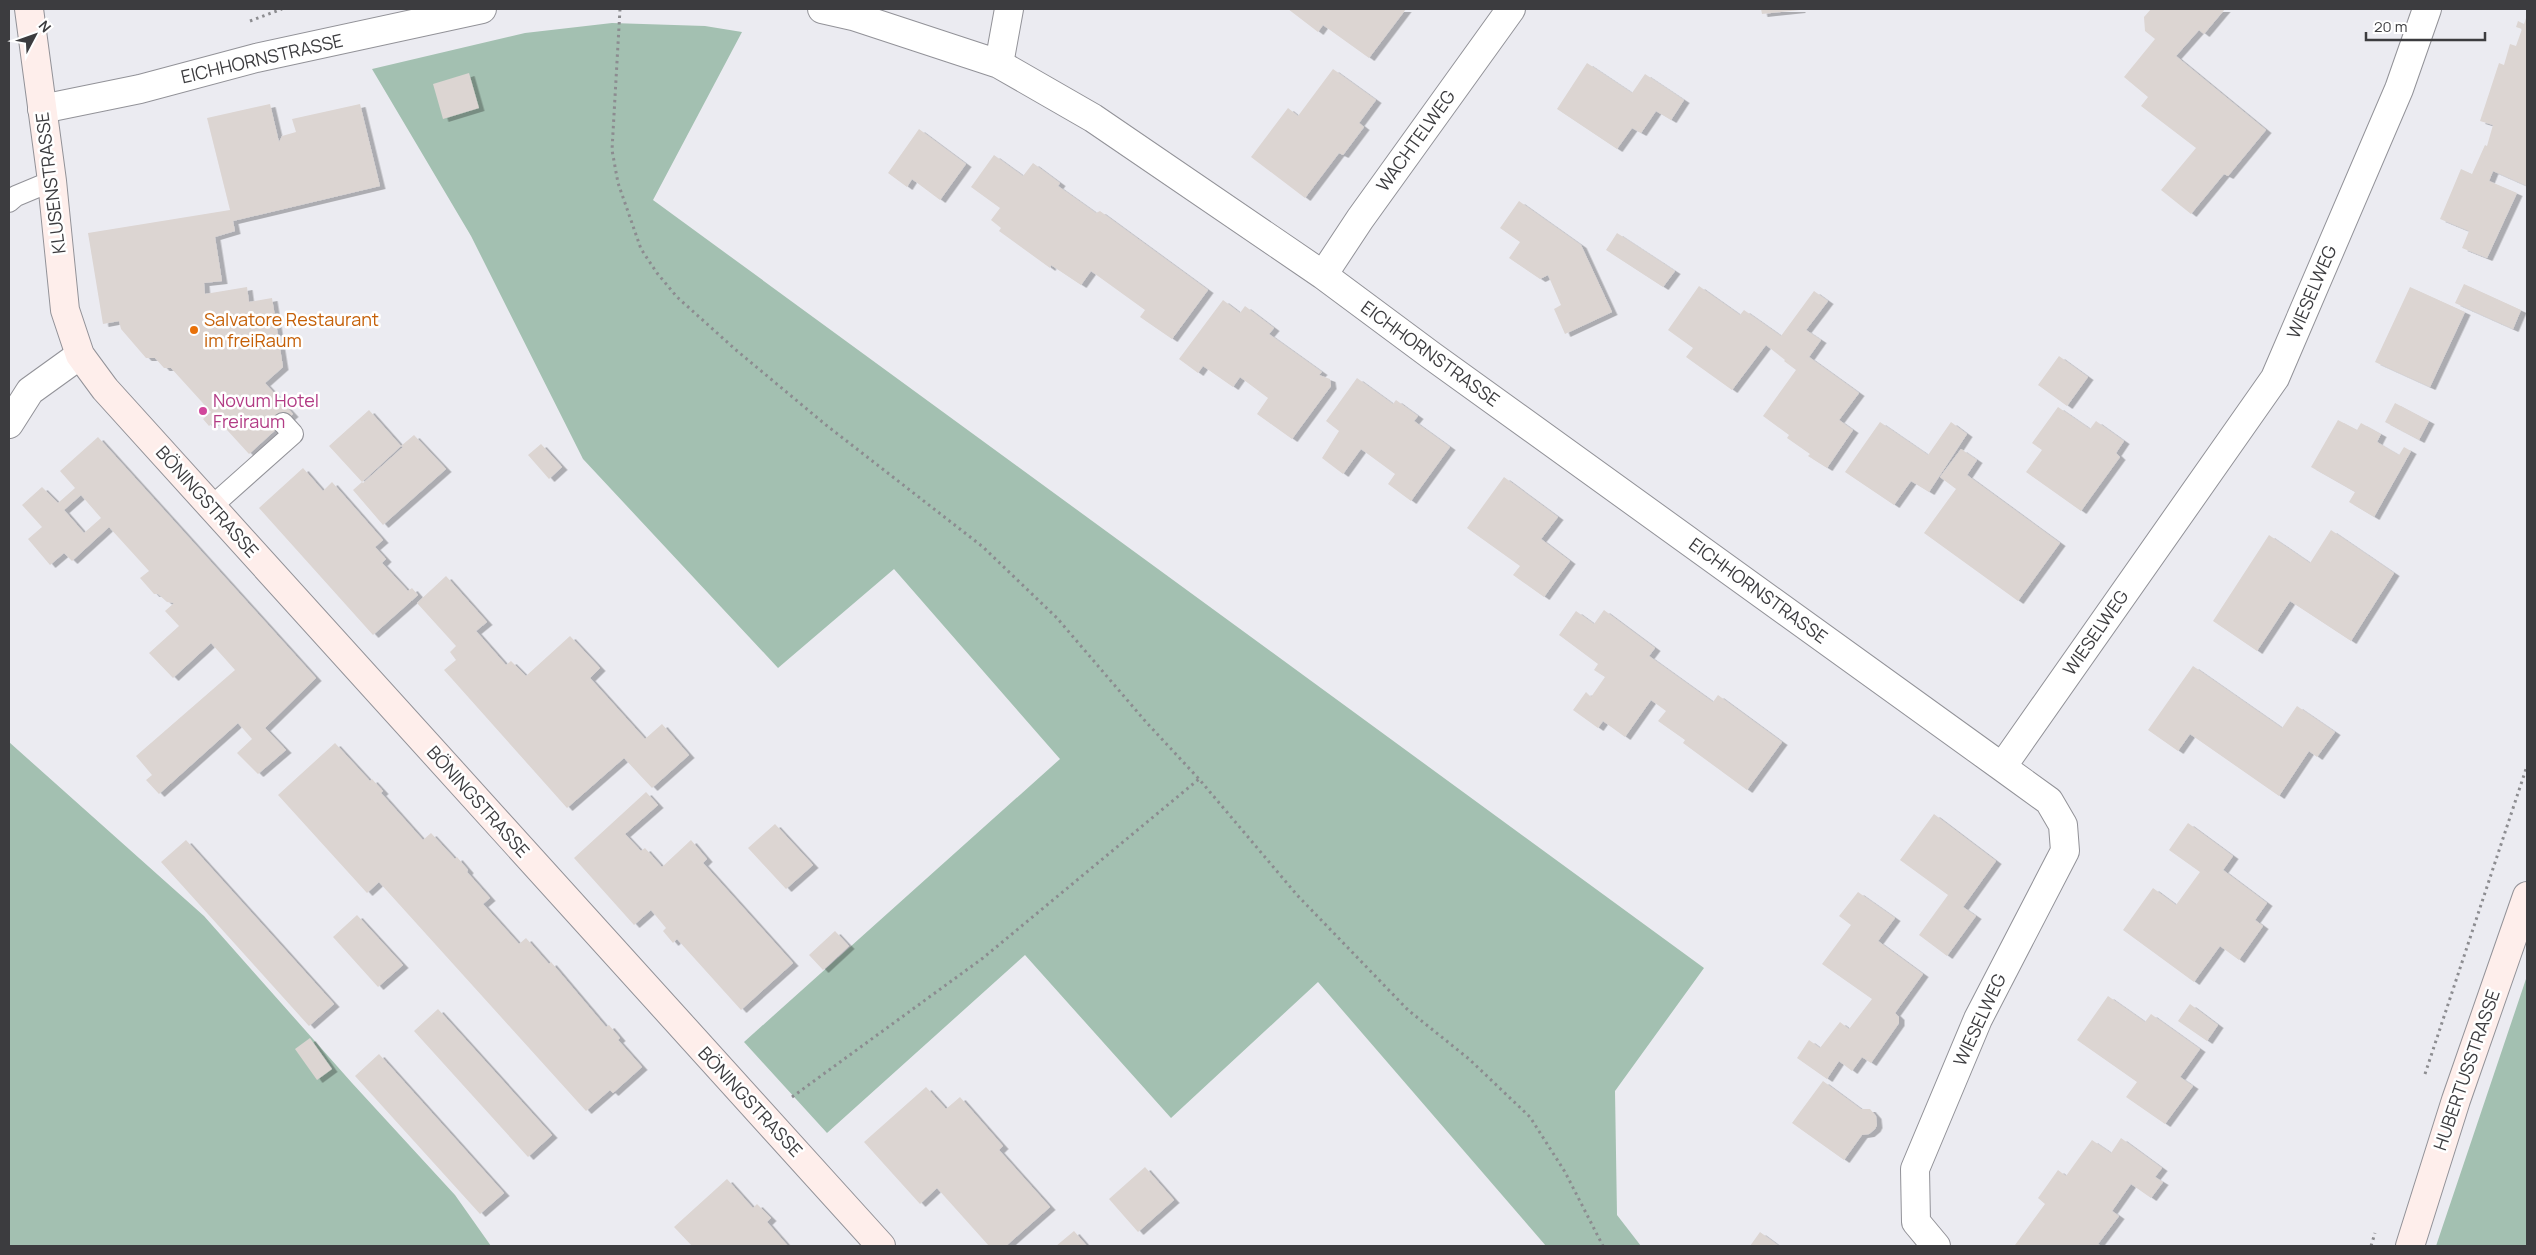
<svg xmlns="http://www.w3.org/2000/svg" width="2536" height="1255" font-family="Manrope,sans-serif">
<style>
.green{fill:#a3c0b1}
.building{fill:#dcd5d2;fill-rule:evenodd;filter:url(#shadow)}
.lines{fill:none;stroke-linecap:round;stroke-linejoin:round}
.lane-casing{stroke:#929298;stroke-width:22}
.street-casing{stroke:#929298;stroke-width:30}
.secondary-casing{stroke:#929298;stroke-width:30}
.path{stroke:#8c8c90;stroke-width:3;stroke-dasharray:2.5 4;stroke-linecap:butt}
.lane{stroke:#fff;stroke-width:20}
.street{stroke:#fff;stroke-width:28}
.secondary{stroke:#feeeeb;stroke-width:28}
.food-dot{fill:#e8710a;stroke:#fff;stroke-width:2}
.hotel-dot{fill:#d1479c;stroke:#fff;stroke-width:2}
.labels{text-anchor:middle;stroke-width:5;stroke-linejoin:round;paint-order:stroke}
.street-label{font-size:18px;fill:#3c3c3f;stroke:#fff}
.food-label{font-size:18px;fill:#c56008;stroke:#fff;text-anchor:start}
.hotel-label{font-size:18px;fill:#b23c85;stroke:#fff;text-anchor:start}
</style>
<defs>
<filter id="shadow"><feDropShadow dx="5.5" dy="3" stdDeviation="0" flood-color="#0004"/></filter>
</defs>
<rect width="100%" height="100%" fill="#ebebf1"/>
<path class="green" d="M612,23L705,26L742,32L653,200L1704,968L1615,1091L1617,1215L1641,1246H1546L1318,982L1171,1118L1025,955L827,1133L744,1042L1060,759L894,569L778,668L583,459L471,236L372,69L525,33Z
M9,742L204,916L352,1083L455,1195L491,1246H9Z
M2527,976V1246H2436Z"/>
<path class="building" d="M1288,9H1406L1369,58L1323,25L1318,32Z
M1761,9H1800V10L1762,14Z
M2151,9H2225L2204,34L2199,30L2176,56L2266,130L2228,176L2224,174L2191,214L2161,190L2196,148L2141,106L2148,97L2124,77L2155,39L2145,31L2144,17Z
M2527,15V186L2493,171L2489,181L2517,193L2487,258L2462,248L2469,231L2440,219L2461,169L2472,174L2485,145L2487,146L2493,125L2480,121L2499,63L2504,65L2510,44L2516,46L2522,29L2516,27L2518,21L2524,24Z
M1587,63L1632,93L1645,74L1684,100L1671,120L1656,111L1641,133L1632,128L1617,149L1557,109Z
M1333,69L1376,100L1359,123L1364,127L1343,155L1339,153L1305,198L1251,157L1288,108L1298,116Z
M469,73L479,108L443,119L433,84Z
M270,104L279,142L282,136L296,132L292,119L360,104L380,186L233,221L235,231L215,237L222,281L204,283L205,294L247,287L249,302L272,298L283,367L265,383L293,414L249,454L217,419L209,426L203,419L211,412L171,368H164L155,358H146L121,329L119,321L103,324L88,233L230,210L207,118Z
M919,129L966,164L940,200L912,179L907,187L888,173Z
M994,155L1023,176L1033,163L1060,183L1058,186L1096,213L1100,211L1208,290L1172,339L1140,317L1145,310L1091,271L1081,285L1051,265L1050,268L999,231L1001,228L991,220L1000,208L971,187Z
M1519,201L1581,245L1612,312L1565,334L1554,309L1561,305L1548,275L1540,279L1509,258L1520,242L1500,228Z
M1617,233L1675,271L1663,287L1606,250Z
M2464,284L2521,310L2513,329L2455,303Z
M1699,286L1740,315L1744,310L1781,336L1814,291L1828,301L1806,330L1821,340L1809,357L1859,393L1839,420L1853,430L1827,468L1808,456L1810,454L1787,438L1789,435L1763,416L1796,370L1784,361L1785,360L1766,345L1732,390L1686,357L1693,348L1668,330Z
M2410,287L2465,312L2430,387L2375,362Z
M1223,300L1240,313L1245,306L1274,328L1269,334L1322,372L1319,375L1330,379L1331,386L1292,439L1257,414L1268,398L1240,377L1233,387L1203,366L1198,373L1179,359Z
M2059,356L2088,377L2067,406L2038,385Z
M1357,378L1393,404L1396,400L1418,416L1414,421L1450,447L1411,501L1388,484L1395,474L1361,449L1343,474L1322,458L1339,431L1326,421Z
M2395,403L2429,421L2419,440L2385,422Z
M2058,407L2090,429L2096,421L2124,441L2116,453L2120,457L2081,511L2026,472L2042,450L2032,443Z
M369,410L401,446L414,435L446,469L383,525L353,490L362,482L329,446ZM401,446L403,447L363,483L362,482Z
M2338,420L2357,430L2361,423L2381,434L2377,442L2399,455L2404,447L2411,451L2374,517L2349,502L2355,492L2311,467Z
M1880,422L1928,455L1951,422L1967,434L1929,492L1911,481L1894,505L1845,472Z
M98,437L316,678L265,728L286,750L258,774L237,753L252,739L238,723L159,794L146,780L152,775L136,756L235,670L211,643L173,678L149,653L179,626L165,611L174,603L167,602L158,594H154L140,578L149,571L109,527L72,561L64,553L50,565L28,539L42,527L22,505L42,487L58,503L75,488L60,471ZM81,495L101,518L84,533L64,510Z
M541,444L562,467L549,479L528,455Z
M1961,449L1977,460L1967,475L2060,543L2018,601L1924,533L1956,489L1940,477Z
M303,468L323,491L332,482L383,540L375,547L386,559L382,563L408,591L412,588L418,595L373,635L259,508Z
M1504,477L1558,517L1541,539L1570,561L1544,597L1513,575L1520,566L1467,528Z
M2331,530L2394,573L2351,641L2290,601L2257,651L2213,621L2269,535L2310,563Z
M446,576L487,622L476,631L506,665L511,661L526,676L570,636L600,668L590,678L645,739L662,724L689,755L652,788L624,758L567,808L444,670L456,660L450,652L456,646L417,603Z
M1604,610L1655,648L1649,656L1713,702L1718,695L1782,742L1747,790L1683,743L1685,740L1658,721L1666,711L1651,700L1625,737L1603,721L1598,728L1573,710L1586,692L1591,697L1605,677L1594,670L1598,664L1559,635L1576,611L1594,624Z
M2193,666L2282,728L2297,706L2335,732L2317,757L2309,751L2279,796L2190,734L2178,751L2148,730Z
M335,743L370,781L372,779L383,791L381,793L423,840L431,833L455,859L457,857L468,870L467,872L490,898L483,904L519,944L526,938L549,964L551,962L606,1027L609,1025L620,1038L618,1040L642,1067L613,1093L610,1090L586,1111L379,882L367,893L278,795Z
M646,792L658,805L625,834L641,851L645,848L662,867L691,840L707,859L703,863L793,963L741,1010L677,939L673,943L663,931L666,928L651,910L634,925L574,858Z
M1934,814L1996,861L1963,907L1976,916L1947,956L1919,935L1948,895L1900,860Z
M2188,823L2233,856L2223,870L2267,903L2255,920L2263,926L2239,960L2220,946L2194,982L2123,930L2153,888L2176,905L2200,872L2169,850Z
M775,824L813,865L786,889L748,848Z
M186,840L334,1004L309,1026L161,862Z
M1858,892L1895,918L1878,941L1923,974L1895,1013L1899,1017V1023L1871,1063L1862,1057L1852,1071L1839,1061L1827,1079L1797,1058L1809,1040L1820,1048L1840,1022L1849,1029L1872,999L1822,964L1851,925L1839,916Z
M357,915L403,965L378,987L333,937Z
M835,931L849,946L823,970L809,955Z
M2108,996L2145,1022L2151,1014L2200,1049L2180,1077L2193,1086L2165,1124L2126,1097L2137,1082L2077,1040Z
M2190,1004L2218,1025L2207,1041L2178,1021Z
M438,1009L552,1135L528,1157L414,1031Z
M310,1038L332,1069L317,1080L295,1049Z
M379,1054L504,1193L480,1214L355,1076Z
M1823,1081L1861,1109H1870L1876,1116L1877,1125L1875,1129L1869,1134L1862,1135L1844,1160L1792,1123Z
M926,1087L946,1109L960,1097L1003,1146L999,1150L1050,1207L1006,1246H989L937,1188L920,1204L864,1142Z
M2121,1138L2162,1168L2155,1177L2163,1182L2151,1198L2131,1184L2112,1211L2119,1216L2098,1244L2101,1246L2015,1245L2045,1204L2038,1198L2058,1170L2066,1176L2092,1140L2111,1153Z
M1145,1167L1174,1200L1138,1232L1109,1199Z
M727,1179L753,1208L757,1204L771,1218L767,1222L788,1246H692L674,1227Z
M1074,1231L1087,1246H1056Z
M1760,1232L1779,1246H1750Z"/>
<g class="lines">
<defs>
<path id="lane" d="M9,202L16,196L52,181
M211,507L293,434L283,423"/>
<path id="street" d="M822,9L853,16L999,64L1093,118L1323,275L1432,356L2002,767
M999,64L1009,9
M42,109L140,89L256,58L482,9
M1323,275L1360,219L1511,9
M9,424L30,391L80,355
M1936,1246L1916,1222L1915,1169L1978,1019L2065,851L2063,825L2049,801L2002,767L2275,378L2399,89L2427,9"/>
<path id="secondary" d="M29,9L52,181L65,310L80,355L105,389L881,1246
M2410,1246L2456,1100L2527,896"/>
</defs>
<use href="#lane" class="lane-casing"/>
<use href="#street" class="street-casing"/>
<use href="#secondary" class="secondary-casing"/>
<path class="path" d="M620,9L612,150L618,183L641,249L657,273L677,297L736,350L826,425L983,547L1057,618L1146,722L1199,779L1297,895L1408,1010L1469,1059L1530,1117L1565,1172L1603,1246
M250,21L282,9
M2425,1074L2527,766
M792,1097L983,958L1199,779
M2371,1246L2375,1233"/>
<use href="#lane" class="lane"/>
<use href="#street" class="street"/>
<use href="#secondary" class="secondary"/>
</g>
<circle class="food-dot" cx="194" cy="330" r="5"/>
<circle class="hotel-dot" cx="203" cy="411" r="5"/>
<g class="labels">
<g class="street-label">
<text transform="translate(262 59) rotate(-13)" y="6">EICHHORNSTRASSE</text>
<text transform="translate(1416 141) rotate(-54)" y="6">WACHTELWEG</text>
<text transform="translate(51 183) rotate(-97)" y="6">KLUSENSTRASSE</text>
<text transform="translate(2312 292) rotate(-67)" y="6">WIESELWEG</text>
<text transform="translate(1430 354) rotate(36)" y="6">EICHHORNSTRASSE</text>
<text transform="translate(207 502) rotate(48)" y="6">BÖNINGSTRASSE</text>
<text transform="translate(1758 591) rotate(36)" y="6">EICHHORNSTRASSE</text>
<text transform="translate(2096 633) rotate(-55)" y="6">WIESELWEG</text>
<text transform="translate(478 802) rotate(48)" y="6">BÖNINGSTRASSE</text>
<text transform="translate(1980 1020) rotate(-65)" y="6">WIESELWEG</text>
<text transform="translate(2467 1070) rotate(-71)" y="6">HUBERTUSSTRASSE</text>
<text transform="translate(750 1102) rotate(47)" y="6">BÖNINGSTRASSE</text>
</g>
<g class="food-label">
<text x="204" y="326">Salvatore Restaurant<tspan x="204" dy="21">im freiRaum</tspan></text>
</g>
<g class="hotel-label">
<text x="213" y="407">Novum Hotel<tspan x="213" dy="21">Freiraum</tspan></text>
</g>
</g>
<rect width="2536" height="1255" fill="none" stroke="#3c3c3f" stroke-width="20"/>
<g transform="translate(35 35) rotate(49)" stroke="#ffffff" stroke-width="4" paint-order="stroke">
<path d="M0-4L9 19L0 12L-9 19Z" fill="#3c3c3f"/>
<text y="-8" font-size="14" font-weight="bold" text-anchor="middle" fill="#3c3c3f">N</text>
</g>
<path d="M2366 32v8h119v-8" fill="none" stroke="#3c3c3f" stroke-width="2.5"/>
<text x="2374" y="32" font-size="15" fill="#3c3c3f" stroke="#ffffff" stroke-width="4" paint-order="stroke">20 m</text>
</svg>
